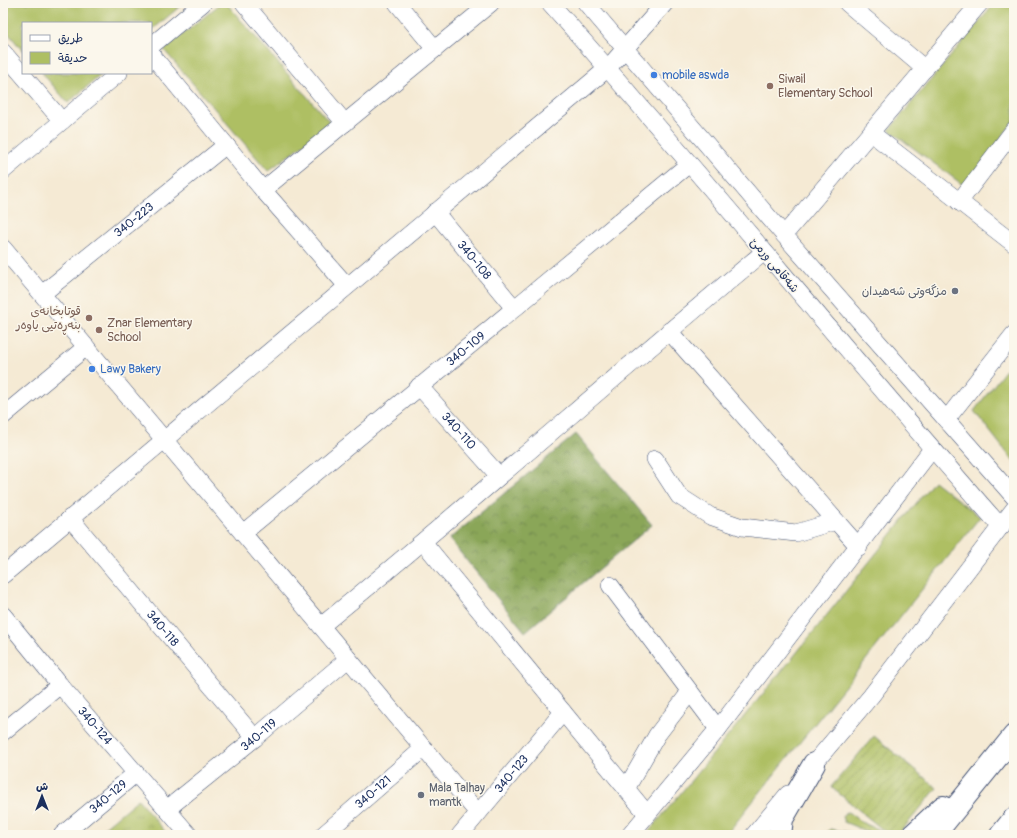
<svg xmlns="http://www.w3.org/2000/svg" width="1017" height="838" font-family="Pangolin,'Playpen Sans Arabic',sans-serif">
<style>
.grass{fill:url(#grass-tufts);stroke:#647760}
.forest{fill:url(#forest-crowns);stroke:#526a5c}
.park{fill:#aebf63;stroke:#647760}
.garden{fill:url(#garden-furrows);stroke:#647760}
.lines{fill:none;stroke-linecap:round;stroke-linejoin:round}
.minor-casing{stroke:#3c4b70;stroke-width:18}
.highway-casing{stroke:#3c4b70;stroke-width:24}
.minor{stroke:#fff;stroke-width:17}
.highway{stroke:#fff;stroke-width:22}
.shop-dot{fill:#3f7fe0;stroke:#fbf7ec;stroke-width:1.5}
.education-dot{fill:#8d6e63;stroke:#fbf7ec;stroke-width:1.5}
.worship-dot{fill:#6b7280;stroke:#fbf7ec;stroke-width:1.5}
.labels{text-anchor:middle;stroke-width:3;stroke-linejoin:round;paint-order:stroke}
.shop-label{font-size:12px;fill:#366cbe;stroke:#fbf7ec;text-anchor:start}
.education-label{font-size:12px;fill:#785e54;stroke:#fbf7ec;text-anchor:start}
.street-label{font-size:12px;fill:#1b2f5e;stroke:#fbf7ec}
.worship-label{font-size:12px;fill:#5b616d;stroke:#fbf7ec;text-anchor:end}
</style>
<defs>
<pattern id="grass-tufts" width="24" height="20" patternUnits="userSpaceOnUse"><rect width="24" height="20" fill="#aebf63"/><path d="M3 7l-1-3M5 7V3M7 7l1-3M15 17l-1-3M17 17v-4M19 17l1-3" fill="none" stroke="#8d9c55"/></pattern>
<pattern id="forest-crowns" width="20" height="18" patternUnits="userSpaceOnUse"><rect width="20" height="18" fill="#8aa659"/><path d="M2 6a3 3 0 1 1 6 0M12 15a3 3 0 1 1 6 0" fill="none" stroke="#70884d"/></pattern>
<pattern id="garden-furrows" width="10" height="10" patternUnits="userSpaceOnUse"><rect width="10" height="10" fill="#aebf63"/><path d="M-1 1l2-2M0 10L10 0M9 11l2-2" fill="none" stroke="#8d9c55"/></pattern>
</defs>
<rect width="100%" height="100%" fill="#fbf7ec"/>
<filter id="ink" filterUnits="userSpaceOnUse"><feTurbulence type="fractalNoise" baseFrequency=".025" numOctaves="2"/><feDisplacementMap in="SourceGraphic" scale="8" xChannelSelector="R" yChannelSelector="G"/><feConvolveMatrix kernelMatrix="1 2 1 2 8 2 1 2 1" color-interpolation-filters="sRGB"/></filter>
<filter id="wash" filterUnits="userSpaceOnUse"><feTurbulence type="fractalNoise" baseFrequency=".012" numOctaves="4" result="noise"/><feDisplacementMap in="SourceGraphic" scale="16" xChannelSelector="R" yChannelSelector="G"/><feGaussianBlur stdDeviation="0.9" result="paint"/><feColorMatrix in="noise" values="0 0 0 0 0 0 0 0 0 0 0 0 0 0 0 0 0 1.4 0 .05"/><feComposite in="paint" operator="in"/></filter>
<g filter="url(#wash)">
<rect width="100%" height="100%" fill="#f5ead4"/>
<path class="grass" d="M138,799L168,835H95Z
M848,812L861,822L882,831L879,835H825L830,829L854,833L868,832L844,822L842,817L845,813Z"/>
<path class="forest" d="M576,434L652,525L525,632L449,539Z"/>
<path class="park" d="M3,3H184L151,31V23H23V51L3,27Z
M221,3H226L331,124L268,171L164,50Z
M995,3H1014V121L967,183L963,185L889,130Z
M42,73H103L68,103Z
M1014,359V462L974,411Z
M934,481L980,517L726,835H646L790,661Z"/>
<path class="garden" d="M874,736L937,788L898,835H889L831,787Z"/>
</g>
<g filter="url(#ink)">
<g class="lines">
<defs>
<g id="minor">
<path d="M244,3L345,123"/>
<path d="M397,3L435,49"/>
<path d="M550,3C703,175 848,354 1001,527"/>
<path d="M586,3L784,235L1014,497"/>
<path d="M847,3L925,69"/>
<path d="M151,46L203,3"/>
<path d="M3,52L62,121"/>
<path d="M151,54L263,190L347,286"/>
<path d="M871,133L1014,244"/>
<path d="M3,171L119,73"/>
<path d="M263,190L491,3"/>
<path d="M959,202L1014,130"/>
<path id="s1" d="M435,212L514,308"/>
<path d="M784,235L980,3"/>
<path d="M3,248L478,813"/>
<path id="s2" d="M42,294L226,145"/>
<path d="M669,331L859,547"/>
<path id="s3" d="M419,386L499,476"/>
<path d="M3,416L86,347"/>
<path d="M946,420L1014,334"/>
<path d="M655,459L679,496L710,516L742,527L796,533L836,521"/>
<path id="s4" d="M70,518L255,738"/>
<path id="s5" d="M243,533L689,164"/>
<path d="M424,543L647,814"/>
<path d="M3,575L608,68L665,3"/>
<path d="M610,585L718,729"/>
<path id="s6" d="M3,615L60,685L189,835"/>
<path d="M321,626C471,504 615,375 764,252"/>
<path d="M3,732L60,685"/>
<path d="M806,773L871,696L1014,509"/>
<path d="M626,789L657,735L690,692"/>
<path id="s7" d="M167,809L255,738L348,659"/>
<path id="s8" d="M62,835L135,774"/>
<path id="s9" d="M323,835L424,748"/>
<path id="s10" d="M460,835L563,712"/>
<path d="M630,835L718,729L932,449"/>
<path d="M754,835L788,794"/>
</g>
<path id="highway" d="M780,835L782,819L814,764
M913,835L943,807
M934,835L1014,736
M1001,835L1014,819"/>
</defs>
<use href="#minor" class="minor-casing"/>
<use href="#highway" class="highway-casing"/>
<use href="#minor" class="minor"/>
<use href="#highway" class="highway"/>
</g>
</g>
<g class="shop-dot">
<circle cx="654" cy="75" r="4"/>
<circle cx="92" cy="369" r="4"/>
</g>
<g class="education-dot">
<circle cx="770" cy="86" r="4"/>
<circle cx="89" cy="318" r="4"/>
<circle cx="99" cy="330" r="4"/>
</g>
<g class="worship-dot">
<circle cx="955" cy="291" r="4"/>
<circle cx="421" cy="795" r="4"/>
</g>
<g class="labels">
<g class="shop-label">
<text x="662" y="79">mobile aswda</text>
<text x="100" y="373">Lawy Bakery</text>
</g>
<g class="education-label">
<text x="778" y="83">Siwail<tspan x="778" dy="14">Elementary School</tspan></text>
<text x="81" y="315" text-anchor="end">قوتابخانەی<tspan x="81" dy="14">بنەڕەتیی یاوەر</tspan></text>
<text x="107" y="327">Znar Elementary<tspan x="107" dy="14">School</tspan></text>
</g>
<g class="street-label">
<text dy="4" stroke="none"><textPath href="#s2" startOffset="118">340-223</textPath></text>
<text dy="4" stroke="none"><textPath href="#s1" startOffset="62">340-108</textPath></text>
<text transform="translate(775 265) rotate(50)" y="4">شەقامی ورمێ</text>
<text dy="4" stroke="none"><textPath href="#s5" startOffset="289">340-109</textPath></text>
<text dy="4" stroke="none"><textPath href="#s3" startOffset="60">340-110</textPath></text>
<text dy="4" stroke="none"><textPath href="#s4" startOffset="144">340-118</textPath></text>
<text dy="4" stroke="none"><textPath href="#s6" startOffset="144">340-124</textPath></text>
<text dy="4" stroke="none"><textPath href="#s7" startOffset="118">340-119</textPath></text>
<text dy="4" stroke="none"><textPath href="#s10" startOffset="80">340-123</textPath></text>
<text dy="4" stroke="none"><textPath href="#s9" startOffset="66">340-121</textPath></text>
<text dy="4" stroke="none"><textPath href="#s8" startOffset="60">340-129</textPath></text>
</g>
<g class="worship-label">
<text x="947" y="295">مزگەوتی شەهیدان</text>
<text x="429" y="792" text-anchor="start">Mala Talhay<tspan x="429" dy="14">mantk</tspan></text>
</g>
</g>
<rect width="1017" height="838" fill="none" stroke="#fbf7ec" stroke-width="16"/>
<rect x="22" y="22" width="130" height="52" fill="#fbf7ec" stroke="#a1a7b3"/>
<rect x="30" y="35" width="20" height="6" fill="#ffffff" stroke="#a1a7b3"/>
<text x="58" y="42" font-size="12" fill="#1b2f5e">طريق</text>
<rect x="30" y="52" width="20" height="12" fill="#aebf63" stroke="#a1a7b3"/>
<text x="58" y="62" font-size="12" fill="#1b2f5e">حديقة</text>
<g transform="translate(42 796)" stroke="#fbf7ec" stroke-width="3" paint-order="stroke">
<path d="M0-3L7 15L0 10L-7 15Z" fill="#1b2f5e"/>
<text y="-6" font-size="11" font-weight="bold" text-anchor="middle" fill="#1b2f5e">ش</text>
</g>
</svg>
